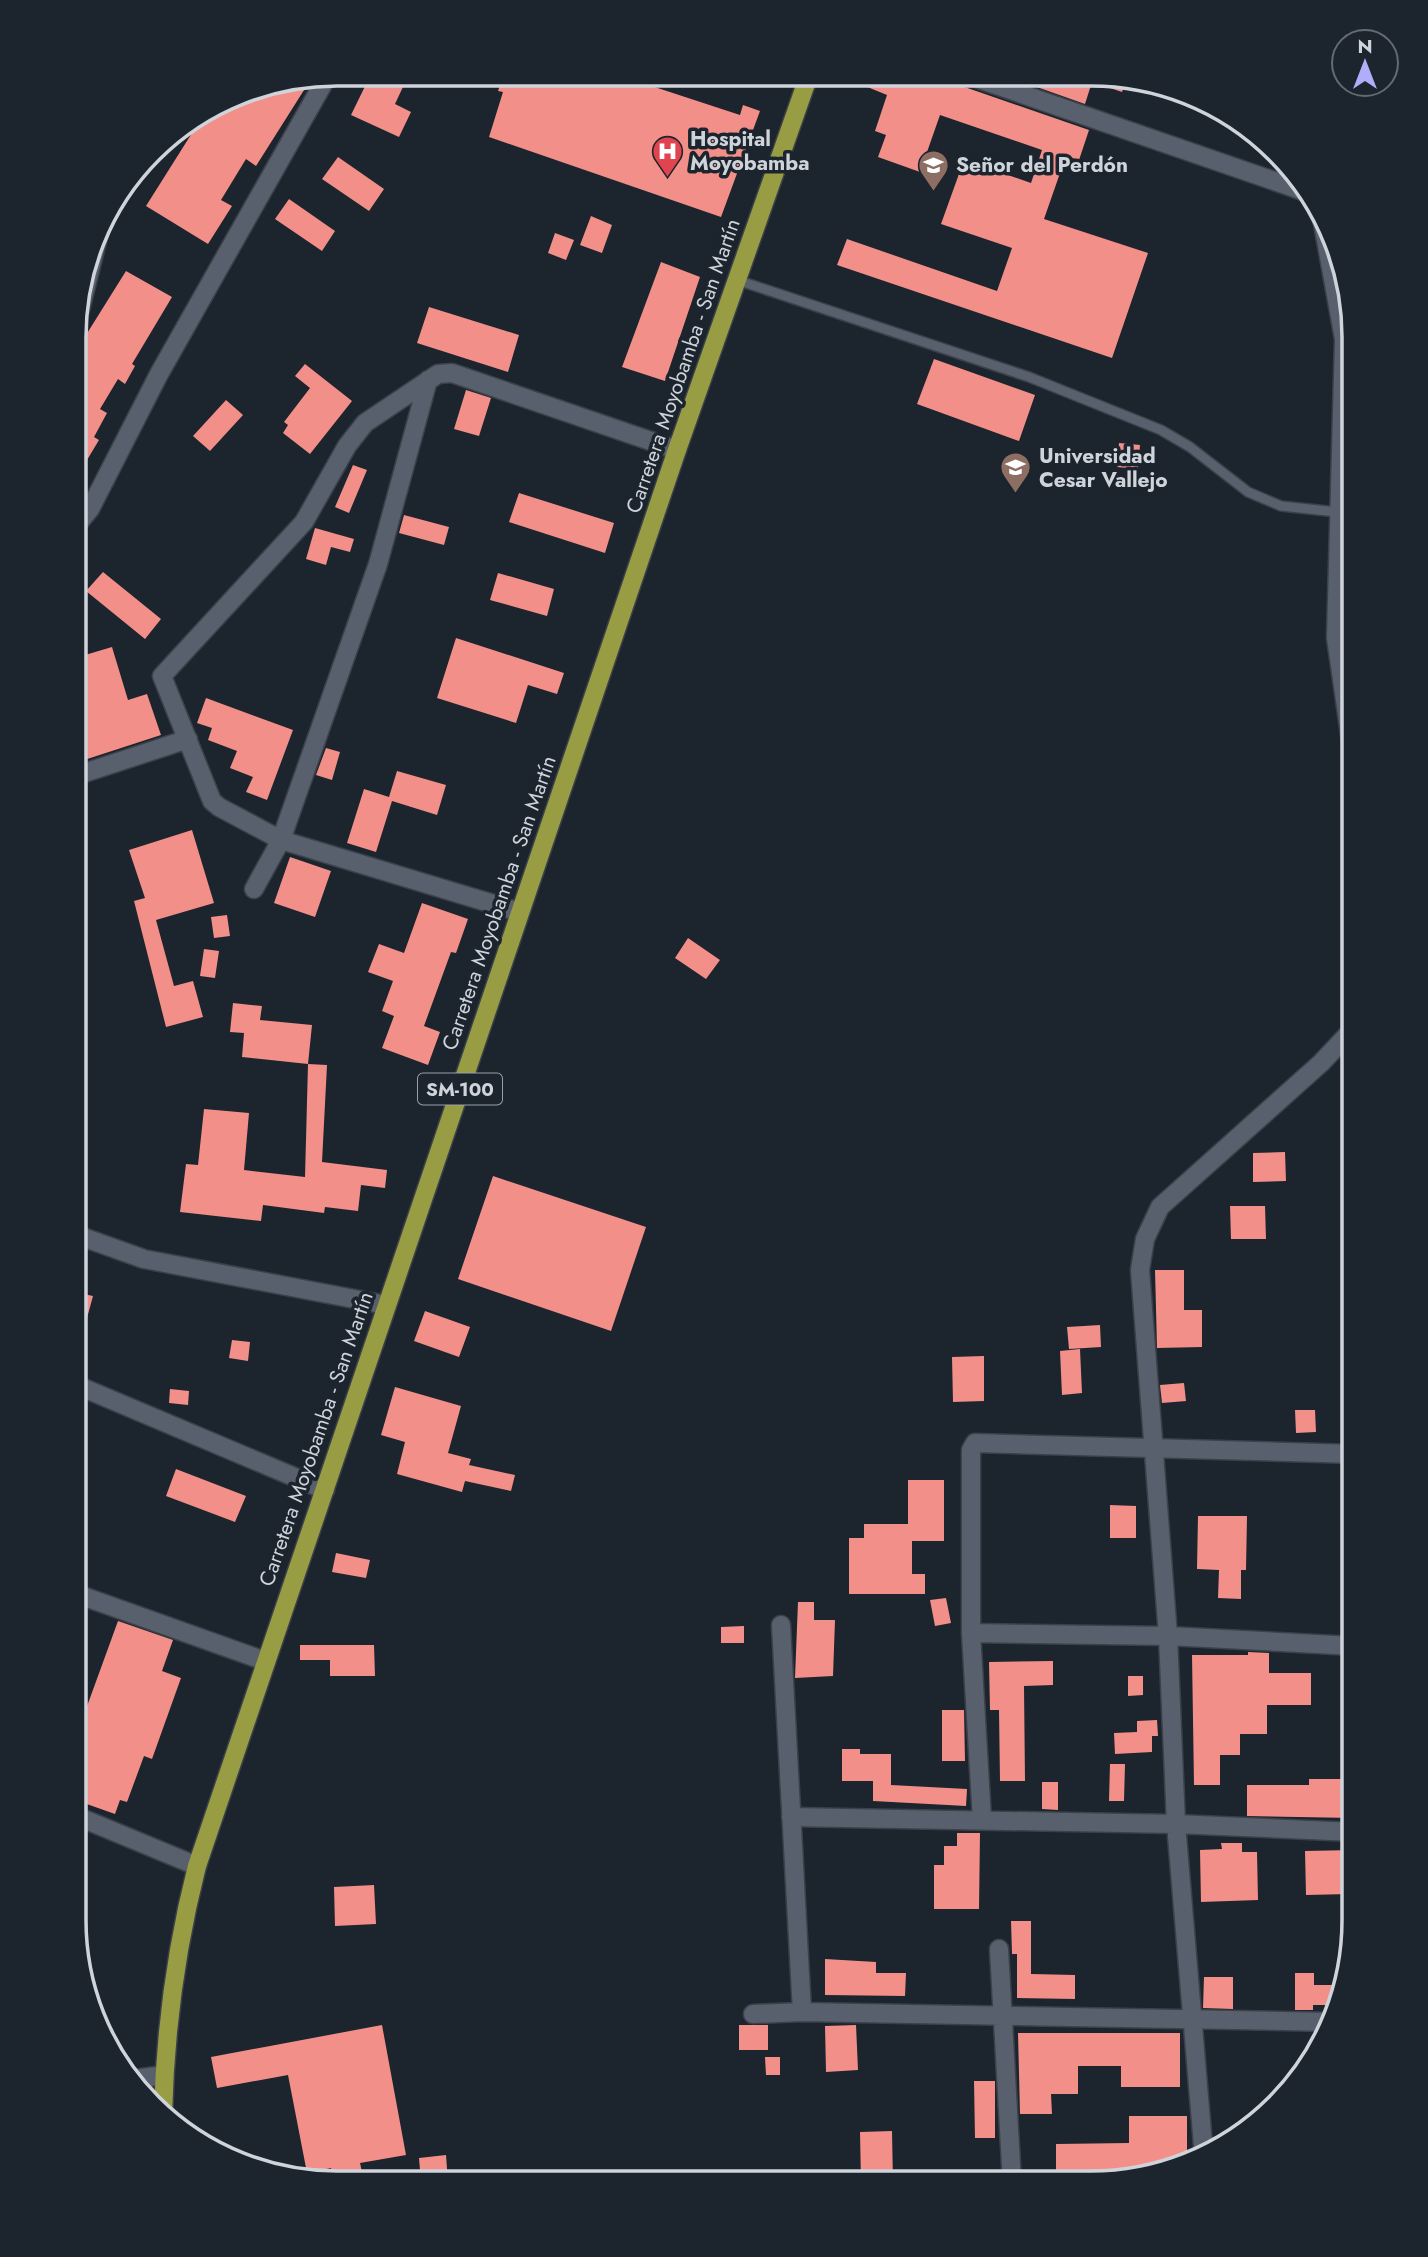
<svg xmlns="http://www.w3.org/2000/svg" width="1428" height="2257" font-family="Jost,sans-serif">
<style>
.building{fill:#f38f89}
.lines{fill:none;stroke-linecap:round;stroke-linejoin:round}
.lane-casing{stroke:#3b4149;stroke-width:12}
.street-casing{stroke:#3b4149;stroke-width:21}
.primary-casing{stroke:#3b4149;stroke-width:21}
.lane{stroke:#57606c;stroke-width:9}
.street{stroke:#57606c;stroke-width:18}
.primary{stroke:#989d44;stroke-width:18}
.labels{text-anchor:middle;stroke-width:7;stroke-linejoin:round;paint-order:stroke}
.shield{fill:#1c242e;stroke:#999fa7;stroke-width:2}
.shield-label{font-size:19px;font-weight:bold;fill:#cfd4db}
.poi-label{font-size:21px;font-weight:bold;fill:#cfd4db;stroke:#1c242e;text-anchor:start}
.street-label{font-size:21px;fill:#cfd4db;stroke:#1c242e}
.rim{fill:none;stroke:#cfd4db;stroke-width:3.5}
</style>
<rect width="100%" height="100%" fill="#1c242e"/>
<path class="building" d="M371,74H409L395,104L411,112L399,137L351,115Z
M504,74H577L614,87L618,75L740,115L743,105L760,111L721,217L489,137L503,92L498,91Z
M838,75H930L1089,130L1079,160L1066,156L1044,219L1148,253L1112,358L837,265L847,239L997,291L1012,248L941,224L964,160L1031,183L1042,150L940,115L920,172L878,157L886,135L875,131L887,95Z
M1038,76L1082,78L1128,76L1122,92L1092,82L1085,104L1034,86Z
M311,79L256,166L246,159L221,200L232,206L208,244L146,206L204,114L209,111L214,114L220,103L237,93Z
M338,157L384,189L369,211L322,179Z
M289,199L335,231L322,251L275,219Z
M591,216L612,225L602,253L580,245Z
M555,233L574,240L566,260L548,253Z
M661,262L700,277L665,381L622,367Z
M126,271L172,297L132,364L135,366L125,384L118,379L100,409L107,413L94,437L99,440L75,480L76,377L85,361L76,355V351Z
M429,307L519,335L508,372L417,343Z
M934,359L1035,395L1019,441L917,404Z
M305,364L352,401L310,454L283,433L288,425L284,422L310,388L295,376Z
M466,390L491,398L479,436L454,429Z
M226,400L243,415L210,451L193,436Z
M1119,443L1140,445L1138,469L1117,467Z
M353,465L367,470L349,513L335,507Z
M519,493L614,523L605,553L509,522Z
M404,515L449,527L444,545L399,533Z
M315,528L354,539L350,552L331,547L326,565L306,559Z
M103,572L161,619L145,639L86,591Z
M498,573L554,589L547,616L490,600Z
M456,638L564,673L557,694L528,685L516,723L437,698Z
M112,647L128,700L147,694L161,735L75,763V658Z
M206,698L293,730L267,800L246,792L253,777L230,768L237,751L208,740L212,728L197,723Z
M326,748L340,752L332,780L316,775Z
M397,771L446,785L437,815L392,801L376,852L347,843L364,789L389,797Z
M192,830L214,903L156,920L174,986L193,981L203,1017L166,1027L134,901L145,898L129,850Z
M290,857L331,871L315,917L274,903Z
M422,903L468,919L456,953L451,952L424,1026L440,1032L428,1065L382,1048L394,1016L382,1011L393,981L368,972L379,944L404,953Z
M227,915L230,936L214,938L211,917Z
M688,938L720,960L706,979L675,958Z
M204,949L219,951L215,978L200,976Z
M233,1003L262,1006L260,1020L312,1025L308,1064L242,1057L244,1033L230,1032Z
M308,1064L327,1065L322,1162L387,1170L385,1188L361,1185L358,1211L325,1207L324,1213L263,1205L261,1221L180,1212L186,1164L198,1165L204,1109L249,1113L244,1170L305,1177Z
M1285,1152L1286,1181L1253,1182V1153Z
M493,1176L646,1227L611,1331L458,1279Z
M1230,1206H1265L1266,1239H1231Z
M1155,1270H1184V1310H1202V1347L1157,1348Z
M74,1292L93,1296L87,1318L74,1315Z
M425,1311L470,1327L459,1357L414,1341Z
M1100,1325L1101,1347L1069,1349L1067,1327Z
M232,1340L250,1342L248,1361L229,1358Z
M1080,1349L1082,1393L1062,1395L1060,1351Z
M984,1356V1401L953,1402L952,1357Z
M1184,1383L1186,1401L1162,1403L1160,1385Z
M395,1387L461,1406L448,1453L471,1459L469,1465L515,1475L511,1491L465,1481L462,1492L397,1474L405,1442L381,1435Z
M170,1389L189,1391L188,1405L169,1403Z
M1295,1410H1315L1316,1432L1296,1433Z
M176,1469L246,1496L235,1522L166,1496Z
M908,1480H944V1541H912V1574H925V1594H849V1538H864V1524H908Z
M1110,1505L1136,1506V1538H1110Z
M1198,1516H1247L1246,1570H1241V1599L1218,1598L1219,1570L1197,1569Z
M336,1553L370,1560L366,1578L332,1572Z
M946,1598L951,1623L935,1626L930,1600Z
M798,1602H814V1620H835L833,1676L795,1678Z
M118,1621L173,1640L162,1671L181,1678L152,1759L144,1756L127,1802L120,1800L115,1814L81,1802L86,1789L74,1785V1742Z
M744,1626V1643H721V1627Z
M300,1645H374L375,1676H330V1660H300Z
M1248,1652L1269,1653V1673H1311V1705H1267V1734H1240V1755H1220V1785H1194L1192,1655H1248Z
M1053,1661V1685L1024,1686L1025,1781H1000L999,1710H990L989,1662Z
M1128,1676H1143V1695L1128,1696Z
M942,1710H964L965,1761H942Z
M1157,1720L1158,1736H1152V1752L1115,1754L1114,1733L1137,1732V1721Z
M842,1749H860V1754H891V1785L967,1789L966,1806L873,1801V1781H842Z
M1110,1764H1125L1124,1801H1109Z
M1309,1779H1354V1818L1247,1816V1785H1309Z
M1042,1782H1058V1810L1042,1809Z
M957,1833H980L979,1909H934V1865H944V1846H957Z
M1221,1843H1242V1852H1257L1258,1900L1201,1902L1200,1850L1222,1849Z
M1354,1850V1880H1350V1894L1306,1895L1305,1851Z
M374,1885L376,1924L335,1926L334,1887Z
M1011,1921H1031V1974L1075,1975V1999L1017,1998V1954H1012Z
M825,1959L876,1962V1973H906L905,1996L825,1995Z
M1295,1973H1314V1985H1336V2005H1313V2010H1295Z
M1204,1977H1233V2009L1203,2008Z
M382,2025L406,2155L360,2163L364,2181H333L331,2168L307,2173L288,2075L217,2088L211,2057Z
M739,2025H768V2050H739Z
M856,2025L858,2070L826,2072L825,2026Z
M1018,2033H1180V2087H1121V2066H1078V2094H1051L1052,2114H1020Z
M765,2057H780V2075H766Z
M974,2081H995V2138H975Z
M1129,2116H1187V2164L1091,2183H1056V2144L1129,2143Z
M892,2131L893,2183H861L860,2132Z
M446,2155L448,2182H421L419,2158Z"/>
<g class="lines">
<defs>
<path id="lane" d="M737,280L1029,377L1161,430L1190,447L1248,492L1281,506L1337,512"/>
<path id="street" d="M967,75L1309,193
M1321,213L1344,339L1336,638L1354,762
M76,326L103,217
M75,527L90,509L159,374L328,75
M75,776L188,739
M254,889L281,840L378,564L428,380
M520,912L281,840L219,807L212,801L162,676L304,522L347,446L365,423L438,374L452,373L677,450
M74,1234L144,1259L386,1305
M74,1384L325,1490
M74,1593L265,1661
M781,1625L802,2012
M971,1633L1168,1636L1354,1646
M74,1815L197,1866
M791,1817L1176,1824L1354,1832
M982,1820L971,1633V1450L975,1443L1354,1454
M999,1949L1012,2183
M753,2014L802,2012L1333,2022
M128,2080L164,2075
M1204,2157L1176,1824L1168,1636L1140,1270L1145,1239L1160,1207L1321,1063L1354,1028"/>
<path id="primary" d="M163,2115C165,2031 176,1948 197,1866L677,450L809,75"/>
</defs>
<use href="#lane" class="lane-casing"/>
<use href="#street" class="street-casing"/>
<use href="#primary" class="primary-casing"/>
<use href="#lane" class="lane"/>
<use href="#street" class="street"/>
<use href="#primary" class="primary"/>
</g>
<defs>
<symbol id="hospital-pin" viewBox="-11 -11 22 30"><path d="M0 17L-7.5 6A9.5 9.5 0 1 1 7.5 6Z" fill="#e0444e" stroke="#1c242e"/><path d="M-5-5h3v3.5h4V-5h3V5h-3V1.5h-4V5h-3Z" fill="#fff"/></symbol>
<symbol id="school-pin" viewBox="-11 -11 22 30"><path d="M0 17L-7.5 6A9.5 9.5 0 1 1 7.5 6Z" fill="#8d6e63" stroke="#1c242e"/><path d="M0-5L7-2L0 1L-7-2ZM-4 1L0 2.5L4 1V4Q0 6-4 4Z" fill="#fff"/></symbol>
<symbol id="university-pin" viewBox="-11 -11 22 30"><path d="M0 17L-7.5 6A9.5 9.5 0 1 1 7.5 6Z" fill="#8d6e63" stroke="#1c242e"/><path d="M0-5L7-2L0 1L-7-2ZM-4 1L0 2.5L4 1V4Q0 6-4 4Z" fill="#fff"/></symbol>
</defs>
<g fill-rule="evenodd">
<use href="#hospital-pin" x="650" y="134" width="35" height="47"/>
<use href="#school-pin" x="916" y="148" width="35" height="47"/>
<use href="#university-pin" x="998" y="450" width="35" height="47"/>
</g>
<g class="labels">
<rect class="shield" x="418" y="1073.5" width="84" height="31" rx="5"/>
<g class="shield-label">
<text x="460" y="1096">SM-100</text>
</g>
<g class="poi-label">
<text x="690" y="146">Hospital<tspan x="690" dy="24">Moyobamba</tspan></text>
<text x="956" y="172">Señor del Perdón</text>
<text x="1039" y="463">Universidad<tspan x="1039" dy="24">Cesar Vallejo</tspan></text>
</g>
<g class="street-label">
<text transform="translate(683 366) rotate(-71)" y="7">Carretera Moyobamba - San Martín</text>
<text transform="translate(499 903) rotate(-71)" y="7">Carretera Moyobamba - San Martín</text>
<text transform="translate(316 1439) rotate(-71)" y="7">Carretera Moyobamba - San Martín</text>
</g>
</g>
<path d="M0 0H1428V2257H0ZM337 86H1091A251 251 0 0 1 1342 337V1920A251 251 0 0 1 1091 2171H337A251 251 0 0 1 86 1920V337A251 251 0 0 1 337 86Z" fill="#1c242e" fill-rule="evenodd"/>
<path class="rim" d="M337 86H1091A251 251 0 0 1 1342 337V1920A251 251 0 0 1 1091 2171H337A251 251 0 0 1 86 1920V337A251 251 0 0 1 337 86Z"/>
<g transform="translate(1365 63)"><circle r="33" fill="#1c242e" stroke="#646a73" stroke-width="2"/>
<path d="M0-5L12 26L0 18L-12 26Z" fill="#aeaefb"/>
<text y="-10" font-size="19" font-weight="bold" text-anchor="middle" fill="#cfd4db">N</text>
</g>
</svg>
